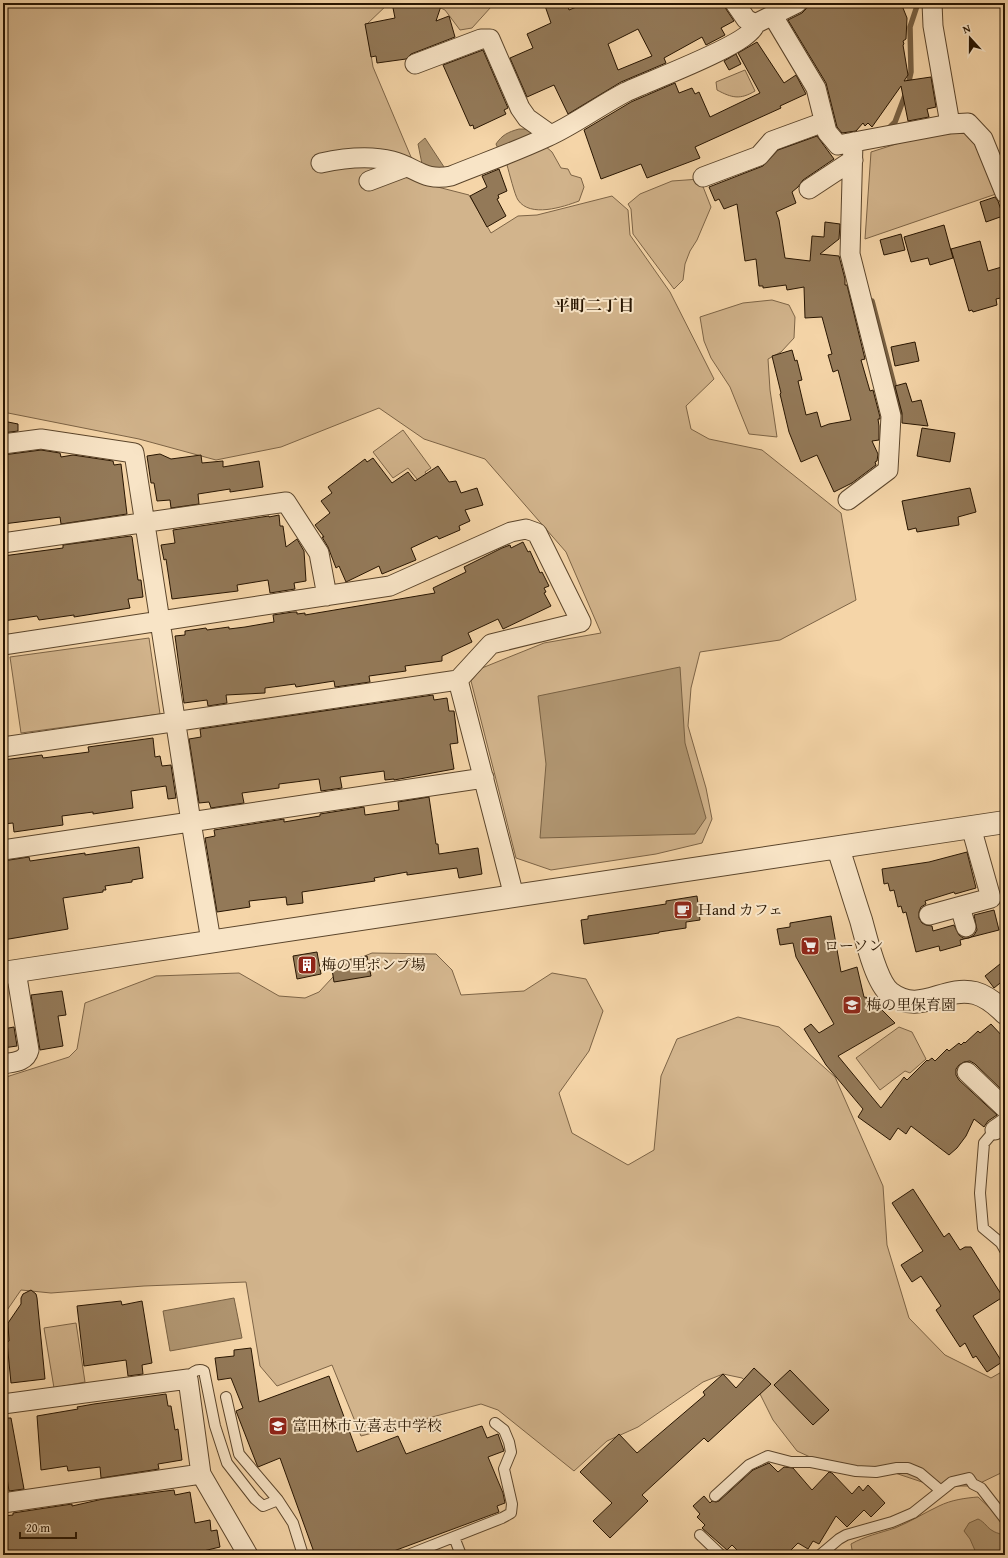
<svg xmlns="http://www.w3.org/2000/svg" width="1008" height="1558" font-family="'Gentium Book Plus','Noto Serif JP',serif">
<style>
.green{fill:#d2b48c;stroke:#7d6446}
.water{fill:#af946f;stroke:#796143}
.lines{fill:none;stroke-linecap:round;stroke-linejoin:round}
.stream{stroke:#796143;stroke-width:5.5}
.building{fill:#937958;stroke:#281501;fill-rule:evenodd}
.service-casing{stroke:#5b452b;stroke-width:12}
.minor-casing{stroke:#5b452b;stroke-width:21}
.tertiary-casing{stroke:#5b452b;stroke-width:24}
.service{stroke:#f8e4c6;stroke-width:10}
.minor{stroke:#f8e4c6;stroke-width:19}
.tertiary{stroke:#f8e4c6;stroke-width:22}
.labels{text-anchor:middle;stroke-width:4;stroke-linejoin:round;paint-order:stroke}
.poi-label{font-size:15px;fill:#281501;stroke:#f8e4c6;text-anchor:start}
.neighbourhood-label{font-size:16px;font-weight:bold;fill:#281501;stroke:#f8e4c6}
</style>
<rect width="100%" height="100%" fill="#f5d5a8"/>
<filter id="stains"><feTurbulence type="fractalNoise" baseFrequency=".005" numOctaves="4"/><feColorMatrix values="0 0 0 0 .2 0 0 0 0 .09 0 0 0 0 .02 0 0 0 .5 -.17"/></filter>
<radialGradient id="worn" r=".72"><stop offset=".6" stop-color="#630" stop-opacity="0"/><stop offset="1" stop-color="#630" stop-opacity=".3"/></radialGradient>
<path class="green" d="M3,3H389L366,25L373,67L422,183L469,195L491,233L518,216L537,215L612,196L628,210L630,235L670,292L714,379L686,406L691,429L709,439L762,450L841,513L856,600L780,640L700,652L691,688L688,726L706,788L712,819L702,843L656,854L551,870L516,858L471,681L482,668L544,643L601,633L566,552L485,459L424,439L379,408L281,447L216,460L139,439L3,412Z
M430,3H498L491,7L472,28L460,30L445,10Z
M745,70L755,91C740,100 732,98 717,90L716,82Z
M964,132L975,143L996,194L865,239L871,152L915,138Z
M544,145L552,152L561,168L568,169L571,175L581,178L584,187L579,201C563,207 530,218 518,200C515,196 509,172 507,165L516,156Z
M700,179L711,207L697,240L690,251L685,264L683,280L674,289L633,234L631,209L628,204L640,194L672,181Z
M772,300L789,305L795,317L794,338L781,352L768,359L770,390L777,437L749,434L730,387L711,358L704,341L700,317L743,303Z
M403,430L431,468L425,472L433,484L426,490L408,468L393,478L373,452Z
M149,638L160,714L21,733L10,657Z
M372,953L436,954L452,970L461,995L524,991L552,973L586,979L603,1011L589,1051L559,1093L572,1133L628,1165L654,1150L661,1076L677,1039L738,1017L779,1027L835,1077L883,1186L887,1245L909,1318L945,1355L991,1378L1005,1370V1471L974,1486H934L895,1473L821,1462L797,1451L773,1420L759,1392L742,1378L723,1374L703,1382L638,1427L607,1441L574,1471L498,1410L481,1404L361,1436L332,1365L277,1386L260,1366L246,1282L144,1286L51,1293L21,1290L3,1316V1078L69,1057L77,1049L85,1003L156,976L239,973L279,996L305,998L319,992L345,964Z
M899,1027L912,1032L926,1059L910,1073L905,1071L880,1090L856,1058Z
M76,1323L85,1382L54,1388L44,1328Z
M978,1497L992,1510L1005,1527V1555H853L851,1544C865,1536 880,1533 895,1528C910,1522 924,1513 939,1506C951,1500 965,1498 978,1497Z"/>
<path class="water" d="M519,129H526L537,132L499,151L496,144C502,135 508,132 519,129Z
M425,138L448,173L422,164L418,144Z
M680,667L685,743L706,818L695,834L540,838L546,764L538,696Z
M234,1298L242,1338L170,1351L163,1311Z
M978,1519C985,1522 987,1528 993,1531C998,1534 1001,1533 1005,1537V1555H977L970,1539L964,1531L969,1523Z"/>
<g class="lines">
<path class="stream" d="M887,130L895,122L907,90L911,72L910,27L918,3
M872,301L901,412"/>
</g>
<path class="building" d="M392,3H442L436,21L449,16L455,37L411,54L406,59L377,63L376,56L371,57L365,24L395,18Z
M544,3H567L569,10L586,3H724L726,9L734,21L721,28L725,35L706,45L702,37L664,58L666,63L621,82L568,114L554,85L527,97L510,58L533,48L527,34L551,23ZM638,29L652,56L618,70L608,44Z
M808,3H901L907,18L906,39L903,41L904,44L903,45L908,75L904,81L931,77L936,107L927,109L929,117L908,121L901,86L872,127L868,123L865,126L863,123L856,131L842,133L837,127L826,83L788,20L802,13L806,9Z
M757,42L784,83L796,75L806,94L780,106L781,108L695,147L700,158L647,178L641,164L601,179L584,130L631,102L675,83L679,93L692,88L695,94L699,92L710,117L760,93L738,53Z
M483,50L508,108L504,110L506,114L474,129L473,125L470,126L443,65Z
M736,54L741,64L729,70L724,61Z
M817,136L834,159L803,180L798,187L792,192L796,203L776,212L779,220L785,258L810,261L812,236L824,237L825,222L840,224L839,239L820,254L839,256L845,279V285H847L865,359L861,360L870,391L873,390L880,417V419H878L879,426V440L872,441L878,454L877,461L875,462L876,465L852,483L834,492L817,455L801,462L789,432L780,394L781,393L772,356L792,350L795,361L797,360L802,380L798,381L806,415L817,412L821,427L829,424L851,420L838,370L833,372L828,355L832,354L822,317L805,318L804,287L787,290L786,285L763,288V286H759L756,259L745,261L737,204L724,209L719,199L715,201L709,187L763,166L778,150Z
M499,169L507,191L498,195L499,198L497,199L506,216L487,227L470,196L487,187L482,176Z
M995,197L998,201L1003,216L986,222L980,202Z
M944,225L953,258L930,265L928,258L911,262L904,237Z
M901,234L905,250L884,255L880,240Z
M980,241L988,271L1005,266V297L996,299L997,305L973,312L972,310L969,311L951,249Z
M915,342L919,361L895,366L891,347Z
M906,383L912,402L921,400L928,426L902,423V413L895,386Z
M3,421L18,424V431L3,433Z
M922,428L955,433L950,462L917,456Z
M41,450L60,453L61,457L73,455L113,461L114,465L121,464L127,514L61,524L60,517L3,524V455Z
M160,454L171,459L201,455L202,463L223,461V467L259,461L263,487L230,492V489L198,494L199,504L171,508L170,500L157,501L154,483H151L147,456Z
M373,458L392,483L408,472L415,481L438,466L449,482L456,481L461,493L477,488L483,505L465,510L470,521L459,526L460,530L439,539L437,536L411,548L416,560L382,574L379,566L346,582L339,566L336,568L328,547L322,537H324L315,525L330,513L321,501L332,493L328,487L365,459L367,462Z
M970,488L976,512L958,517L959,525L917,532L916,528L908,530L902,501Z
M279,515L280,526H283L286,547L297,539L304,551L306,581L294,583L295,589L270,593L268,580L237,585L238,591L172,599L166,559L164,560L161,545L175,543L173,530L269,516V517Z
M131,536L132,537L138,580H141L143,597L128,599L130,608L74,617V615L39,620L37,616L3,621V556L63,548V545Z
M523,542L528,552L530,551L540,573L542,572L549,586L544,588L546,592L544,593L551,606L503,629L498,619L468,633L472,642L442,656V661L405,666L406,671L369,676L370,682L335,687L334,681L296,687L295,684L265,688V693L226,695L227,703L208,706L207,700L184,703L175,636L185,635V631L206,628L207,630L229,627V629L245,627L274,622L273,615L293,612H297V614L305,613V615L435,593L433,588L466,572L464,567L502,548L510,545L511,548Z
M433,695L434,700L447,698L449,711H454L458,743L450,744L454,769L394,780V779L385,780L384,771L340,777L342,788L321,791L319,779L279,784V788L242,793L244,803L211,808L209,802L199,803L189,739L201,737L200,729Z
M153,738L155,757L160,756L162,766L171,765L176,798L168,799L166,786L131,791L133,808L93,814V812L62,816L63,825L14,832L13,823L3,824V760L42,755L43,758L89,752L88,747Z
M429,797L436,844H438L439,854L478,848L482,874L459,878L457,868L407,875V872L374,878L375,881L302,892L303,903L287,905L286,897L249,901L250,907L217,912L205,838L215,836L214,830L284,819V822L320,816V814L364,807L365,815L399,810L398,802Z
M139,847L143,878L132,880V882L105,886L106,890H103V892L63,898L68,929L3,940V861L29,857L30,861L85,853V855Z
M967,852L976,888L955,894L954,892L925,901L926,904L921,907L919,912V918L922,923L926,925L932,926L933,931L954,925L959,935L963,938H969L974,935L977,930L974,915L994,910L999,930L960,940L961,945L940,951L939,946L916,952L906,912L903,913L901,906L898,907L894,890L890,891L888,883L884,884L882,869L929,862Z
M697,896L700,920L686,922V928L659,932V933L584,944L581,920L588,919V916L666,904V901Z
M831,916L841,972L857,967L864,997L870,998L895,1023L838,1056L881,1108L904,1077L907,1080L927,1060L928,1061L932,1058L935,1061L947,1049L949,1051L959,1043L961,1045L964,1042L965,1043L978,1031L980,1033L991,1024L1005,1039V1093L975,1064L970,1061L964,1062L959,1065L956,1069V1075L959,1080L997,1115L988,1121L984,1127L974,1119L966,1136L957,1148L949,1155L911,1126L906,1134L898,1128L890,1140L858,1117L863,1109L826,1065L804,1029L811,1024L819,1033L834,1024L796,957L793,943L780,945L777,929L790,927V923Z
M317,952L321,974L297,979L293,956Z
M367,956L371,976L334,982L331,963Z
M1005,960V979L994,988L985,976Z
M62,991L66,1015L58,1016L63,1046L40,1050L31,995Z
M14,1027L17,1046L3,1048V1029Z
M913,1189L944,1237L949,1233L960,1250L965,1247H971L1003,1297L973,1316L1002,1362L987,1372L976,1356L973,1358L965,1343L960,1347L936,1310L941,1306L921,1276L912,1282L901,1265L923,1251L892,1203Z
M31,1290L36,1294L37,1298L45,1379L11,1383L7,1342L9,1341L8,1323L21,1304V1298L23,1294Z
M121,1301L122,1305L142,1301L152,1363L142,1365L143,1374L128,1376L126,1360L84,1366L77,1306Z
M251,1348L259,1402L329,1376L357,1452L398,1436L406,1454L482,1426L487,1438L498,1434L504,1451L488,1457L503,1493L505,1503L497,1506L499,1512L383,1555H315L280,1458L258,1467L257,1465L236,1411L243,1408L231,1378L218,1380L215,1358L234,1356V1350Z
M754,1368L771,1384L708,1442L704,1438L642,1495L648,1501L610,1538L593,1521L612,1503L580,1472L619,1434L637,1453L705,1395L703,1392L723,1374L736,1388Z
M790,1370L829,1410L813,1425L774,1385Z
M166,1394L168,1406H171L175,1430L178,1429L182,1460L158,1464L159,1469L101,1478L100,1467L68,1471L67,1466L41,1470L37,1416L78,1409L77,1407L94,1404Z
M3,1418H11L24,1489L9,1491L7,1478L3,1479Z
M769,1463L778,1472L784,1467L793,1468L812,1490L829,1472L832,1473L852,1494L859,1486L863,1491L868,1485L885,1503L871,1517L864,1510L847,1527L836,1516L819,1544L813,1541L808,1549L798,1543L786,1555H742L732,1545L727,1550L702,1528L705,1525L697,1517L700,1514L693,1506L704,1496L710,1503L712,1501L716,1502L719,1501L753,1470Z
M174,1490L175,1495L190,1492L195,1523L210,1520L211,1531L217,1530L220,1547L195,1553V1555H3V1516L13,1515V1513L72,1504V1506L103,1499Z"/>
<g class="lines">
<defs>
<path id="service" d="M995,1130L984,1143L980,1193L983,1228L1001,1243L1005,1250
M188,1379C191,1373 197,1368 204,1371L215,1426L227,1463L255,1499L263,1506L278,1500L293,1523L303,1555
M226,1397L239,1454L278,1500
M715,1496L749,1465L768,1456L791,1462H811L856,1471L876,1472L897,1468H908L920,1473L940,1490
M700,1535L721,1555
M454,1537L461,1555
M408,1555L502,1518L511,1513L512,1504L504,1469L511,1452L509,1442L504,1430L495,1423
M820,1555L839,1539L846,1535L892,1522L913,1513L952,1482L969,1478L973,1484L981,1488L1005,1519"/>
<path id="minor" d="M735,3L746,19L755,24L797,3
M932,3L933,26L950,124
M773,16L816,88L827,132L838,145L950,124L968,123L983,139L1005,193
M415,64L481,39H490L520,108L527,118L551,135
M321,163C344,158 369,155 392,161C416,167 424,182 451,176C483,163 515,152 547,137C574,125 599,106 626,92C646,82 752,44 755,24
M703,177L759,156L772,141L824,122
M369,181L406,167
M809,189L853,160
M3,444L41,439L134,453L191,822L211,941
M848,500L888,470L891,416L850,254L853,142
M3,543L286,502L319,553L327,596
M3,645L390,586L511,532L526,529L537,533L581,622L491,644L458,680L3,747
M458,680L514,896
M3,850L484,778
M960,907L966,927
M929,915L991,898L971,827
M3,1064C14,1062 26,1062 29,1050L16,971
M967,1072L1005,1108
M995,1130L1005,1123
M3,1404L188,1379L201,1474L248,1555
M3,1503L201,1474"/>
<path id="tertiary" d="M838,848C846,872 853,896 861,920C866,938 876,982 890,993C920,1016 944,985 975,993C986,996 997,1005 1005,1013
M3,973L1005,822"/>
</defs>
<use href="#service" class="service-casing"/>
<use href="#minor" class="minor-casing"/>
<use href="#tertiary" class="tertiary-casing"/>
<use href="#service" class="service"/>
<use href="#minor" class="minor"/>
<use href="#tertiary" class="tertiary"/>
</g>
<defs>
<symbol id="cafe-square" viewBox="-11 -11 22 22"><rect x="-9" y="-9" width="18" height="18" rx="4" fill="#8f2418" stroke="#f8e4c6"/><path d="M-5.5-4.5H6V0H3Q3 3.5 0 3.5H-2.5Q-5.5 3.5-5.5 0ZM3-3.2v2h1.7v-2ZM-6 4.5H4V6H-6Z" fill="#fff"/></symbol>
<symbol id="supermarket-square" viewBox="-11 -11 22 22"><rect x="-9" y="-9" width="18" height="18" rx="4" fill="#8f2418" stroke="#f8e4c6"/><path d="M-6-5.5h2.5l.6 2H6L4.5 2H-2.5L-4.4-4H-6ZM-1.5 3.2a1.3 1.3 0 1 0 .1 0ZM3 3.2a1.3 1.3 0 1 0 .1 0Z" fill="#fff"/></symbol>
<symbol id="building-square" viewBox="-11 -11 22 22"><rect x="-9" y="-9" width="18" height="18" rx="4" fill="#8f2418" stroke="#f8e4c6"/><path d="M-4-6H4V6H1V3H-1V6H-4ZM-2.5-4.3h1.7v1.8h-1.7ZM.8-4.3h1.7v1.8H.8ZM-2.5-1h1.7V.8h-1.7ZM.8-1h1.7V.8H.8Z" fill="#fff"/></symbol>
<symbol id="school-square" viewBox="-11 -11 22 22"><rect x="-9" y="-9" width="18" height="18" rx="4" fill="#8f2418" stroke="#f8e4c6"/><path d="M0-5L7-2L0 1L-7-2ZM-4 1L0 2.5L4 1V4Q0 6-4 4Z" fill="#fff"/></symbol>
</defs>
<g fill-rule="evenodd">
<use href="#cafe-square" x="672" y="899" width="22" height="22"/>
<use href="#supermarket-square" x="799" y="935" width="22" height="22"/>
<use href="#building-square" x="296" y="954" width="22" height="22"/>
<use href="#school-square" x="841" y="994" width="22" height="22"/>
<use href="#school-square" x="267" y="1415" width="22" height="22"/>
</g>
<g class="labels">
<g class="poi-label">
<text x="697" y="915">Ｈand カフェ</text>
<text x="824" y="951">ローソン</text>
<text x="321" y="970">梅の里ポンプ場</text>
<text x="866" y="1010">梅の里保育園</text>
<text x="292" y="1431">富田林市立喜志中学校</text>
</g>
<g class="neighbourhood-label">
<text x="594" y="311">平町二丁目</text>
</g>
</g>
<rect width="1008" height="1558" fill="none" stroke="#f5d5a8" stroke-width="16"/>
<rect x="4" y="4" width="1000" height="1550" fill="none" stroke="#281501" stroke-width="2"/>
<rect x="8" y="8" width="992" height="1542" fill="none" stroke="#281501"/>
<g transform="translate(970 38) rotate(339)" stroke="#f8e4c6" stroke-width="3" paint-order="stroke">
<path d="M0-3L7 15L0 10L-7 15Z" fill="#281501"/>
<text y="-6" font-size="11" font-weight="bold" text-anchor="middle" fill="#281501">N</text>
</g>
<path d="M20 1532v6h56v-6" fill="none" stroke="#281501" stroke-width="2"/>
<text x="26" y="1532" font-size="12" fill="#281501" stroke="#f8e4c6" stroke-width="3" paint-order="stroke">20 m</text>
<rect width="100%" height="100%" filter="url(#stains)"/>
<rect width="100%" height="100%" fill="url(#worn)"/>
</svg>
